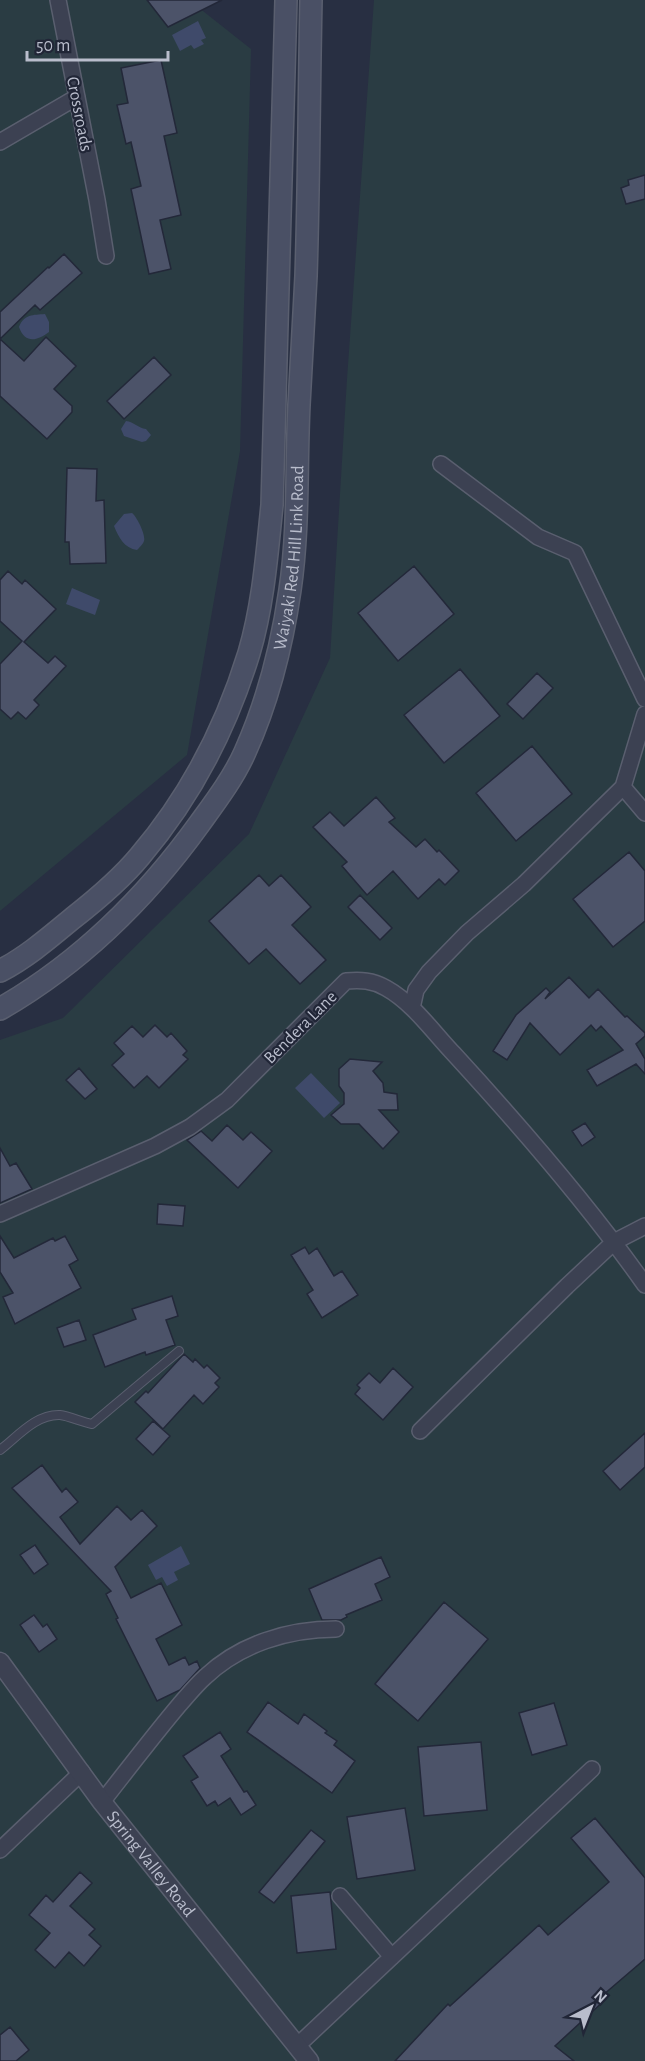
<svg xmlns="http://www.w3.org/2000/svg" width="645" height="2061" font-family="'Alegreya Sans',sans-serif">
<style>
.green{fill:#2a3c43}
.water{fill:#3f4a6a}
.building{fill:#4c5369;stroke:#232839;stroke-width:1.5}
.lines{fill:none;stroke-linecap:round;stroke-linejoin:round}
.service-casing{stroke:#5a5f6f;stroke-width:10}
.minor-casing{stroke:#5a5f6f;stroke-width:18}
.tertiary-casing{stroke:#5a5f6f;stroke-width:21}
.secondary-casing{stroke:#5a5f6f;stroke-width:24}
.service{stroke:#3c4152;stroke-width:8}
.minor{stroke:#3c4152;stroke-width:15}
.tertiary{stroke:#3c4152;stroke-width:18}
.secondary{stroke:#4a5065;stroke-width:21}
.labels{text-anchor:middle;stroke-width:4.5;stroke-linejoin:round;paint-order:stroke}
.street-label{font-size:18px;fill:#b9bdcc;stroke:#212637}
</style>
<rect width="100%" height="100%" fill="#282f42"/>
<path class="green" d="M0,0H189L251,49L240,451L187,755L0,911Z
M374,0H645V2061H0V1040L63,1018L249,834L330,658L347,379Z"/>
<path class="water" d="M198,21L206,38L201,40L204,44L194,49L191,45L180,51L172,35Z
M45,314L49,322V332C37,341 25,344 19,327C24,314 33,315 45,314Z
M126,421C134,422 138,428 146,429L151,435L146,441L142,442L124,436L121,429Z
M132,513C137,517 146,535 144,541C143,544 139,548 137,550C124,548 119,538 114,526L124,514Z
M72,588L100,600L95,615L66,604Z
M311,1073L340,1103L324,1118L295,1088Z
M181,1546L190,1564L174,1572L178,1580L167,1586L162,1577L156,1580L148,1565Z"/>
<path class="building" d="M147,0H222L168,27Z
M161,60L177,133L164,136L181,215L160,220L171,269L149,274L131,189L141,186L131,142L126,144L117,105L128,103L121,68Z
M645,175V199L626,204L621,188L629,185L628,180Z
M64,254L82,273L40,310L35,305L0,339L24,361L46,337L76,366L54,389L72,406V412L47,439L0,396V312L48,267L49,268Z
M154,357L171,375L124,419L107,401Z
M67,468L97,469L96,501L104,500L106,563L70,564L69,542H65Z
M414,566L454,614L398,661L358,613Z
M8,571L22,584L25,580L56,609L24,642L48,663L55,656L66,666L34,700L39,705L26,719L18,712L11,719L0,709V664L22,641L0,621V580Z
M460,669L500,716L444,763L404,715Z
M537,673L553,688L523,719L507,704Z
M532,746L572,794L516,841L476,793Z
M376,797L395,818L389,822L416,847L425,839L437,852L439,850L459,871L445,885L439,879L418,899L393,871L367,895L342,866L347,862L313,827L330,812L344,826Z
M629,852L645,871V921L613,947L573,899Z
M259,875L269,886L281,875L311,907L292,925L326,960L300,984L266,949L249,964L209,921Z
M360,895L392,928L380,940L348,907Z
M569,977L589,998L598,989L625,1017L627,1016L645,1033V1036L636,1044L645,1059V1074L636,1064L597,1086L587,1070L623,1050L601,1026L596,1031L591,1025L560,1055L530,1023L507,1060L493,1051L516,1015L546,988L550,992L545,999Z
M155,1025L167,1037L171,1033L187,1051L183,1055L188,1059L159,1088L147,1076L134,1088L112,1065L124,1054L114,1043L132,1026L143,1037Z
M350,1059L382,1062L373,1071L383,1083L384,1092L397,1094L398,1110H379L399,1132L383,1149L359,1124H341L331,1115L344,1104V1093L339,1086V1069Z
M79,1068L97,1089L85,1099L66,1080Z
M585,1123L595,1137L582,1146L572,1131Z
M227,1125L243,1140L251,1132L272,1151L238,1188L187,1140L201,1131L212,1141Z
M0,1148L10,1166L16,1163L32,1189L0,1203Z
M158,1204L185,1206L183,1226L157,1224Z
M0,1236L14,1258L53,1238L55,1241L65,1236L78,1260L69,1265L81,1288L15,1324L3,1297L13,1293L0,1272Z
M305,1247L309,1254L317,1248L334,1276L342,1271L358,1295L322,1318L307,1294L313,1290L291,1255Z
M172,1296L178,1316L166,1320L175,1345L146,1355L145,1352L105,1367L93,1335L136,1319L132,1309Z
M79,1320L86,1340L64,1347L57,1328Z
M184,1354L193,1362L195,1359L204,1368L207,1365L220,1378L215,1383L219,1387L203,1404L194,1395L163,1429L135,1402L146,1391L148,1393Z
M393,1368L413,1387L383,1420L355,1394L360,1388L357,1385L369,1373L380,1383Z
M153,1421L170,1436L153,1455L136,1439Z
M645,1433V1467L620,1490L603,1471Z
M42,1465L62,1492L66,1488L78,1502L60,1517L80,1544L117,1506L131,1520L142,1510L157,1526L115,1567L131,1598L161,1583L182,1625L156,1639L169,1665L185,1657L189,1665L197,1661L200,1668L180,1690L157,1701L116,1619L118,1618L106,1594L111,1591L12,1488Z
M35,1545L48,1564L34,1574L20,1555Z
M381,1557L390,1577L375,1584L382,1600L346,1615L347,1617L341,1620H322L309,1589Z
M444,1602L488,1639L418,1721L375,1684Z
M34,1615L43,1627L47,1624L57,1639L39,1652L20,1625Z
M268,1702L298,1724L304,1714L327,1731L325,1733L337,1741L334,1745L355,1761L332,1793L247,1732Z
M554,1703L567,1745L532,1755L519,1713Z
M220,1732L231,1749L221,1756L244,1792L247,1791L256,1805L241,1815L230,1798L218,1806L215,1801L207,1806L191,1781L198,1777L183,1756Z
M481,1742L487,1810L424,1816L418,1747Z
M405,1808L415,1870L357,1879L347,1817Z
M595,1818L645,1878V1959L603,1995L606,1999L555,2046L574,2061H395L448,2004L450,2006L539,1925L548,1935L609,1882L571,1838Z
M311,1830L325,1841L274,1903L259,1892Z
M80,1872L92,1883L70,1906L95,1929L89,1935L101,1946L84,1966L69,1952L55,1968L35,1950L50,1933L29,1915L46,1895L53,1902Z
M330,1892L336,1949L297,1953L291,1896Z
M10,2027L29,2050L16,2061H0V2035Z"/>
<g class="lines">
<defs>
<path id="service" d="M0,1450C18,1436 36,1414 60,1415C69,1416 82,1422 92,1424L179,1351"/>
<path id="minor" d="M58,0L97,200L106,256
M0,142L77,97
M441,464L538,537L575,553L645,699
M645,714L623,787L645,813
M412,1008L416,990L429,972L467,933L524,884L623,787
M0,1214L155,1146L190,1127L227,1100L346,981C361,980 372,980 386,988C413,1003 433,1032 454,1054C521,1127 588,1204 645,1285
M420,1431L567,1286L614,1242L645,1226
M102,1802C128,1769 153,1736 180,1704C188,1695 196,1685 205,1677C240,1644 288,1629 336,1629
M0,1850L82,1772
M340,1896L392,1957
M297,2046L592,1769"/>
<g id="tertiary">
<path id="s1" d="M0,1662L102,1802L309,2061"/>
</g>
<g id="secondary">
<path d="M0,971C27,957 50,937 73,918C96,900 121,879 140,856C191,796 226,728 249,653C263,606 267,554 272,505L286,0"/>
<path id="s2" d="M0,1009C80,963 146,898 200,823C216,801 234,777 245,752C268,701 282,645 290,590C299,529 296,466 299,405C301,362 304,319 306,276C309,184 309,92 311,0"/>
</g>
</defs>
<use href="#service" class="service-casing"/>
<use href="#minor" class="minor-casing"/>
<use href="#tertiary" class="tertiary-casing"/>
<use href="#secondary" class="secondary-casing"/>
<use href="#service" class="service"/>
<use href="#minor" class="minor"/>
<use href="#tertiary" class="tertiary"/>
<use href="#secondary" class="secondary"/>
</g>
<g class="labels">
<g class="street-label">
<text transform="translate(80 114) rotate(79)" y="6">Crossroads</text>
<text dy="6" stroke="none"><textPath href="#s2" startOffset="560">Waiyaki Red Hill Link Road</textPath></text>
<text transform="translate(300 1027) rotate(-45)" y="6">Bendera Lane</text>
<text dy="6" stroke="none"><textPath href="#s1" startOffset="252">Spring Valley Road</textPath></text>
</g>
</g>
<g transform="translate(591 2007) rotate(42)" stroke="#212637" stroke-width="4.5" paint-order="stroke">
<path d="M0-4.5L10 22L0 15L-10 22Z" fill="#b9bdcc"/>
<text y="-9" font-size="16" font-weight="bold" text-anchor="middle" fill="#b9bdcc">N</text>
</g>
<path d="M27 51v9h141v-9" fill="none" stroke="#b9bdcc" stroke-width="3"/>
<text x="36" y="51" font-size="18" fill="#b9bdcc" stroke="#212637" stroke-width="4.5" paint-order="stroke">50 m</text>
</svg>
